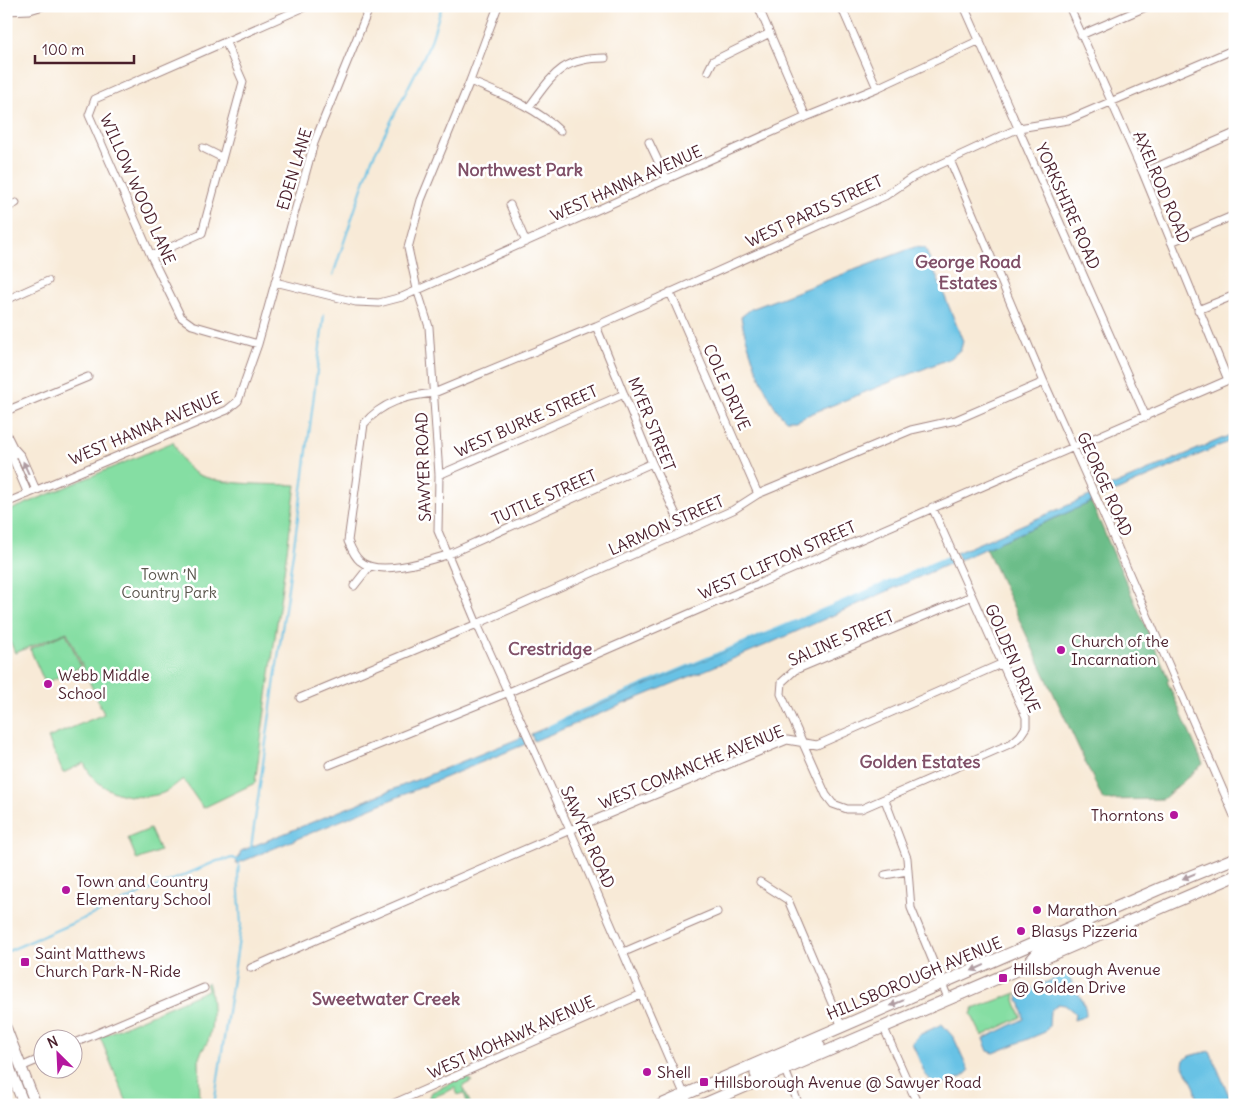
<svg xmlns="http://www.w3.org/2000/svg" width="1241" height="1111" font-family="Delius,sans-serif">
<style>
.green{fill:#85dea3;stroke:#687e67}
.forest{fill:#6cbd89;stroke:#5b6e5a}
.water{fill:#67c2e5;stroke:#587088}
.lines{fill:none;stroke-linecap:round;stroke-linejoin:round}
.stream{stroke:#67c2e5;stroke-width:2}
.minor-casing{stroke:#a18481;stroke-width:9}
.secondary-casing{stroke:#a18481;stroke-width:12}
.primary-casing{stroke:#a18481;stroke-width:13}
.minor{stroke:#fff;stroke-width:7}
.secondary{stroke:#fff;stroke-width:10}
.primary{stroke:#fff;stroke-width:11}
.oneway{fill:#ae9aa0}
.poi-dot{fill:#b5179e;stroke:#fff;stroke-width:2}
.labels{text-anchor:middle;stroke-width:5;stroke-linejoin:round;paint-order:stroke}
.street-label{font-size:16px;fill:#4a1f2b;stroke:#fff}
.park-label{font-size:16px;fill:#5c584f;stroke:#fff}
.poi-label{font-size:16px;fill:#4a1f2b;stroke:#fff;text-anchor:start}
.neighbourhood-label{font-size:18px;font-weight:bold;fill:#805068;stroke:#fff}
</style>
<rect width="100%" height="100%" fill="#fff"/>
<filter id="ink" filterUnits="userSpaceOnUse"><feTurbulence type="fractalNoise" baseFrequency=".02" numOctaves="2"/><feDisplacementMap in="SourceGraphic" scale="10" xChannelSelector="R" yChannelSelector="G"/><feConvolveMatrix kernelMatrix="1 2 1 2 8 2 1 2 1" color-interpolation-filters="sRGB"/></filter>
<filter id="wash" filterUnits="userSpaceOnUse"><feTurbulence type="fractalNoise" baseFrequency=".0096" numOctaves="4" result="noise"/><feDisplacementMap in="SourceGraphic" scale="20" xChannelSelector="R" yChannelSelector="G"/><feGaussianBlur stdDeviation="1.12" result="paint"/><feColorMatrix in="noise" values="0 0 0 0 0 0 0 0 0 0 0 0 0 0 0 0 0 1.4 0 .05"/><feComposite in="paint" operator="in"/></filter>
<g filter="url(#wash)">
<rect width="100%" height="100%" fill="#f8ead7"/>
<path class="green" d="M173,442C178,452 183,464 192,471C213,486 270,484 296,485L255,783L203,808L183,779C176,784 168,792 160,794C131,802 96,792 84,763L63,773L48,738L104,714L67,632L15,653L9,639L6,640V512Z
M66,633L81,667L45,683L30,649Z
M150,829L160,851L137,860L128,838Z
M208,982C213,997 214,1026 208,1041C205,1047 201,1051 199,1058L200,1105H128L100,1037L208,990L206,984Z
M1016,993L1015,1000L1021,1017L982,1036L971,1014L973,1009Z
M464,1077L472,1081L463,1086L471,1105H468L464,1093L458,1095L455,1088L429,1099L432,1092Z"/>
<path class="forest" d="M1091,502L1169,680L1167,681L1203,764L1163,799L1103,800L986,548Z"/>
<path class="water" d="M915,247L925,248L963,341L961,349L951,358L795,420H786C766,403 746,344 741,317L751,309Z
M1235,433V439L1100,498L1098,492Z
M1092,495L1094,501L959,560L956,553Z
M950,556L953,562L766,645L534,741L531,734Z
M525,736L528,743L236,864L241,851Z
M1065,974L1069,975C1073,989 1087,1001 1086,1016L1074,1020L1075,1013L1065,1005L1058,1004L1050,1011L1049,1026L1045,1032L994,1053L988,1051L983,1039L1024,1019L1021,1004L1018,1000L1019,994Z
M942,1024L954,1038L969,1071L962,1077L936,1086L925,1074L912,1043L919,1035Z
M1210,1051L1233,1105H1198L1195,1088L1183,1064L1184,1060L1189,1056Z"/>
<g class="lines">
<path class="stream" d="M333,275L371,161L430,44L442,6
M548,727L576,713L950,556
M251,848L303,482L324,315
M6,952L217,861L233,858L239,861
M214,1105L241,925L238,876L239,862"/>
</g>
</g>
<g filter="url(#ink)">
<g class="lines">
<defs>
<path id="minor" d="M498,6L470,81L421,200L408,248L417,289L429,327L439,475L438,531L477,624L570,830L689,1105
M758,6L806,117
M841,6L877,88
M964,6L1146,417
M1069,6L1143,173L1228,380
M6,11L30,10L43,6
M1081,35L1148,6
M708,71L713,61L770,33
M470,81C502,95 534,106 560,131
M529,107C553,75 561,58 605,58
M649,142L667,180
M203,148L221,157
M950,160L1044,382L1102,511L1235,818
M1143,173L1235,133
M510,205L526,242
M6,208L16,203
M1171,242L1235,215
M151,256L202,233L243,82L226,43
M275,282L356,302L379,303L402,297L806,117L877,88L980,40
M670,292L758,494
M6,300L48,281
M1198,310L1235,295
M596,326L652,463L684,532
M258,344L192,325L181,317L151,256L89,115L95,99L307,6
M6,411L88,377
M6,433L13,447L21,456L36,490
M13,447V459L28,494
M652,463L447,555C427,561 378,577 360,561C354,556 351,548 348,541L364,424C382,402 406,396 434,393L596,326L885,196L913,177L1019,128L1068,120L1235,49
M439,475L624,394
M6,503L227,410L238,401L258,344L314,143L370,6
M932,507L1026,717V727L1020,736L1012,743L861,809H847L833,804L826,795L781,694L782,682L795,670L972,596
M354,586L369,567
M300,698L477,624L733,510L758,494L911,430L956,420L1044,382
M329,765L509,692L1235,377
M885,800L907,858L911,908L948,998
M885,875L907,871
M760,882L788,900L842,1027
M624,952L717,912
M251,968L570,830L787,740L817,745L1003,663
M883,1026L918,1105
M72,1044L204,988
M21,1067L42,1058
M785,1070L799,1105
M390,1105L642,994"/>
<path id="secondary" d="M6,1028L36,1105
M6,1059L24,1105"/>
<path id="primary" d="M1030,962L1041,949L1085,930L1087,920
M786,1068L796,1055L819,1045
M756,1074L782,1062L790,1051
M661,1105L1159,889L1235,858
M702,1105L1235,876"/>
</defs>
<use href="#minor" class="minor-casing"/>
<use href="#secondary" class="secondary-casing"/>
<use href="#primary" class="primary-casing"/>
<use href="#minor" class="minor"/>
<use href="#secondary" class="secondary"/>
<use href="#primary" class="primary"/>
</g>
<defs><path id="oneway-solid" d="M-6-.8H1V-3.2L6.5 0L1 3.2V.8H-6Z" transform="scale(1.25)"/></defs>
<g class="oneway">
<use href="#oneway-solid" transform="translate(26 468) rotate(-114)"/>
<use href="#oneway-solid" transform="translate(1189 876) rotate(157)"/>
<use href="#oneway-solid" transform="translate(978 968) rotate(156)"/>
<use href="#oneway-solid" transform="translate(897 1003) rotate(157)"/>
</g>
</g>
<g class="poi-dot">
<circle cx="1061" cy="650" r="5"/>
<circle cx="48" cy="684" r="5"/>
<circle cx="1174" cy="815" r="5"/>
<circle cx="66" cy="890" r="5"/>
<circle cx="1037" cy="910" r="5"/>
<circle cx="1021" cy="931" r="5"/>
<rect x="20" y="957" width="10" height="10" rx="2.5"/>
<rect x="998" y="973" width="10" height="10" rx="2.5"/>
<circle cx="647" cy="1072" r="5"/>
<rect x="699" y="1077" width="10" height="10" rx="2.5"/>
</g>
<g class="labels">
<g class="street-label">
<text transform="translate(294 169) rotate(-73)" y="6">EDEN LANE</text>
<text transform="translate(626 183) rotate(-24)" y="6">WEST HANNA AVENUE</text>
<text transform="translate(1162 187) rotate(67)" y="6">AXELROD ROAD</text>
<text transform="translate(138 189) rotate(66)" y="6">WILLOW WOOD LANE</text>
<text transform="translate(1068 206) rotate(66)" y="6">YORKSHIRE ROAD</text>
<text transform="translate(814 211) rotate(-25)" y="6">WEST PARIS STREET</text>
<text transform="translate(727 387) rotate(66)" y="6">COLE DRIVE</text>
<text transform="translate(526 421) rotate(-24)" y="6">WEST BURKE STREET</text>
<text transform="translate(652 424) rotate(68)" y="6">MYER STREET</text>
<text transform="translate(145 428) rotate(-23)" y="6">WEST HANNA AVENUE</text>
<text transform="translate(423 467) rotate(-92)" y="6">SAWYER ROAD</text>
<text transform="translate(1105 484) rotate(66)" y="6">GEORGE ROAD</text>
<text transform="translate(544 497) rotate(-24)" y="6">TUTTLE STREET</text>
<text transform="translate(666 525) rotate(-24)" y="6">LARMON STREET</text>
<text transform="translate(777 560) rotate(-24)" y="6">WEST CLIFTON STREET</text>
<text transform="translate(841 638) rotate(-24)" y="6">SALINE STREET</text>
<text transform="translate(1013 658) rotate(67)" y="6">GOLDEN DRIVE</text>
<text transform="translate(691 767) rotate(-22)" y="6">WEST COMANCHE AVENUE</text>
<text transform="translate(588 837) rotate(66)" y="6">SAWYER ROAD</text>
<text transform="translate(914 978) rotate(-23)" y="6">HILLSBOROUGH AVENUE</text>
<text transform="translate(511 1037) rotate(-24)" y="6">WEST MOHAWK AVENUE</text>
</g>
<g class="park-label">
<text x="169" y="580">Town ’N<tspan x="169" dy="18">Country Park</tspan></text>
</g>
<g class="poi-label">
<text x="1071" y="647">Church of the<tspan x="1071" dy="18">Incarnation</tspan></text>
<text x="58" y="681">Webb Middle<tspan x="58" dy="18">School</tspan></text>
<text x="1164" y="821" text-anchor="end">Thorntons</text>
<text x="76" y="887">Town and Country<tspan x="76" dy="18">Elementary School</tspan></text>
<text x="1047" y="916">Marathon</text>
<text x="1031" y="937">Blasys Pizzeria</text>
<text x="35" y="959">Saint Matthews<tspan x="35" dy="18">Church Park-N-Ride</tspan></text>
<text x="1013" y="975">Hillsborough Avenue<tspan x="1013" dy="18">@ Golden Drive</tspan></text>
<text x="657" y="1078">Shell</text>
<text x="714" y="1088">Hillsborough Avenue @ Sawyer Road</text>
</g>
<g class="neighbourhood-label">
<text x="520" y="176">Northwest Park</text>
<text x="968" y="268">George Road<tspan x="968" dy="21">Estates</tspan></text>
<text x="550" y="655">Crestridge</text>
<text x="920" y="768">Golden Estates</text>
<text x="386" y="1005">Sweetwater Creek</text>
</g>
</g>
<rect width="1241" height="1111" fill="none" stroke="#fff" stroke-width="25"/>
<g transform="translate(58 1054) rotate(336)"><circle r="24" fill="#ffffff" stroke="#b7a5aa"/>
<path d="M0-4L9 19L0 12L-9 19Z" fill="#b5179e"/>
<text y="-8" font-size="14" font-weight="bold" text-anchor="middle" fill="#4a1f2b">N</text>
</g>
<path d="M35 55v8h99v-8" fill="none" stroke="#4a1f2b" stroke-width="2.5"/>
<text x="42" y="55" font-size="15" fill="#4a1f2b" stroke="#ffffff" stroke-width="4" paint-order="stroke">100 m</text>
</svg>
